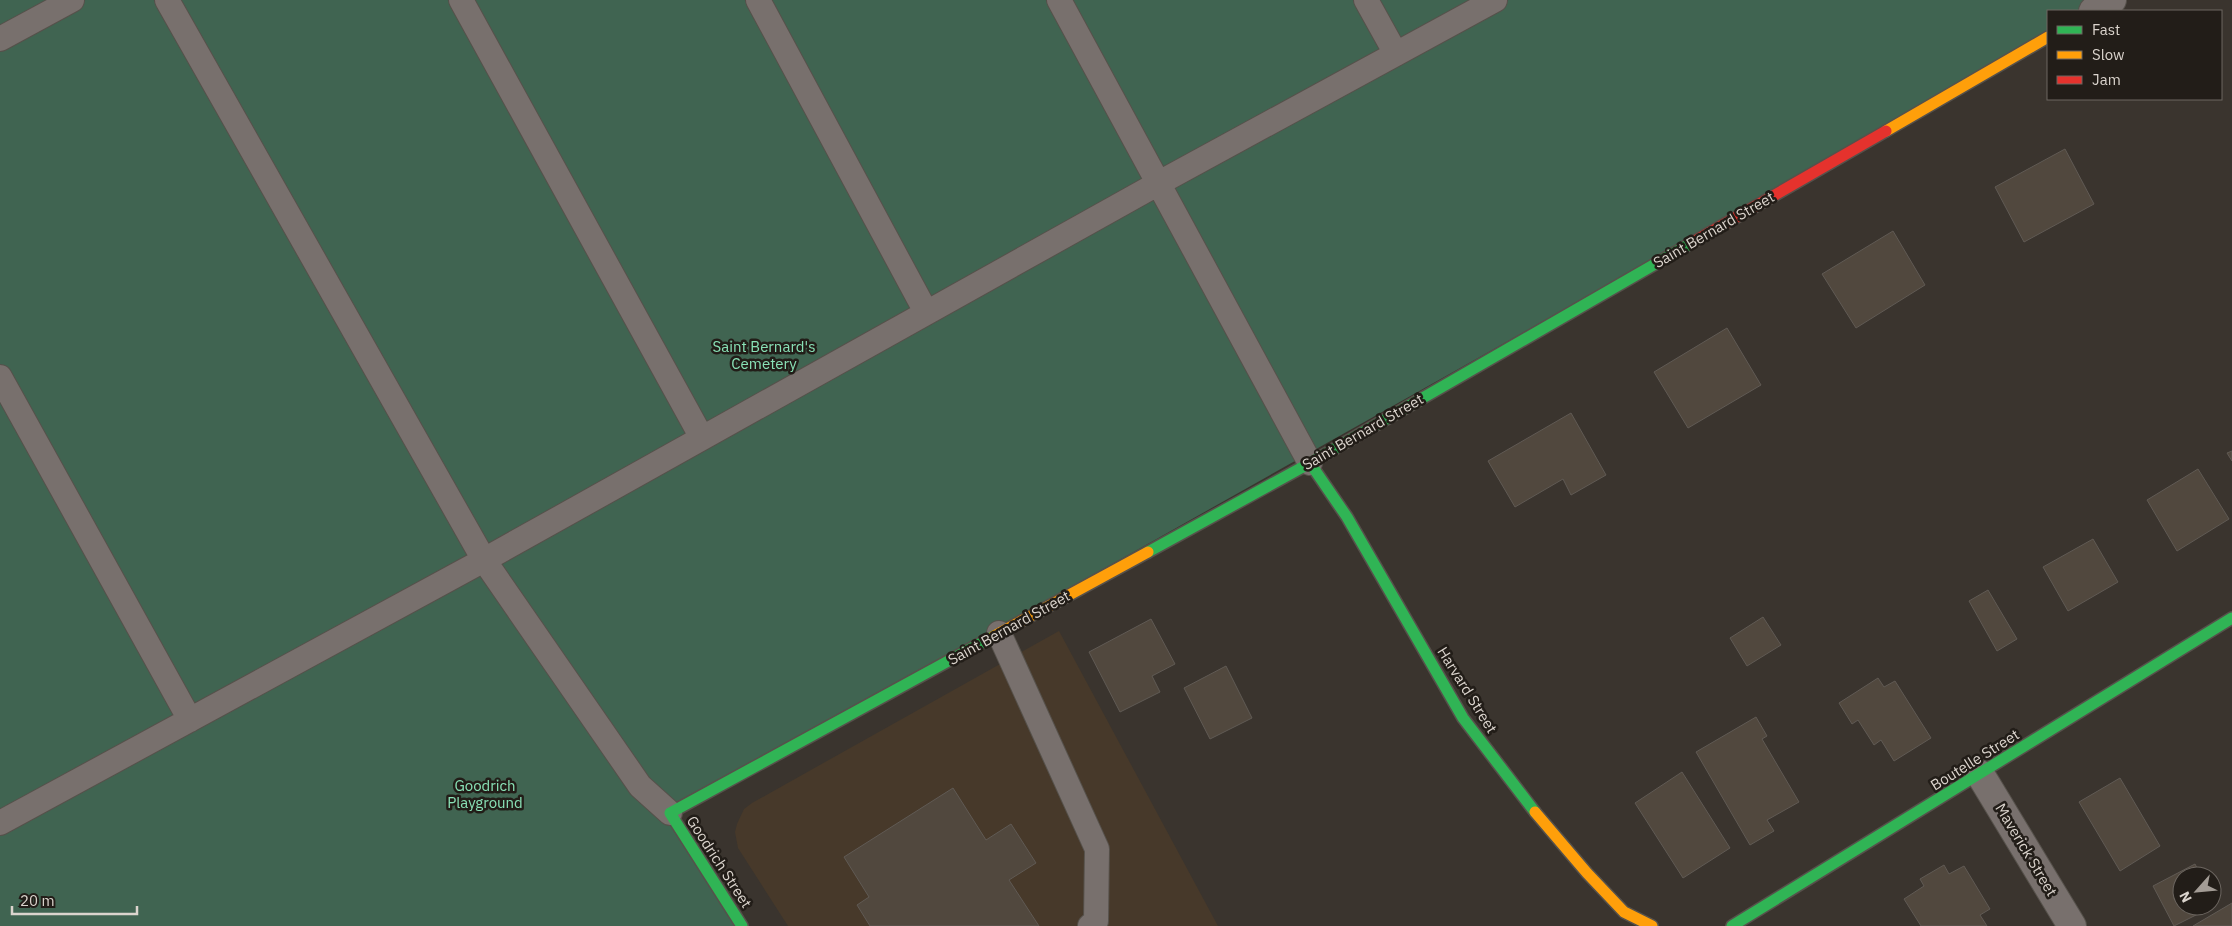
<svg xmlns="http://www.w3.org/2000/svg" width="2232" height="926" font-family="'IBM Plex Sans',sans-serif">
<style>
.built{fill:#47392a}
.green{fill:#406451}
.building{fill:#51483e;stroke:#605a54}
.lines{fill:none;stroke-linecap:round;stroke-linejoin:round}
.lane-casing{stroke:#56514b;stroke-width:26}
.street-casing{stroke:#56514b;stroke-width:30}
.fast-casing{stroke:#56514b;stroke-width:14}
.slow-casing{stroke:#56514b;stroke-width:14}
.jam-casing{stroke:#56514b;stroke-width:14}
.lane{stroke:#78706d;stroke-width:24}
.street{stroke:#78706d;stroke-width:28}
.fast{stroke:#30b455;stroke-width:11}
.slow{stroke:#ff9f0a;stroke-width:11}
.jam{stroke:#e5322d;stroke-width:11}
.labels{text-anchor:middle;stroke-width:5;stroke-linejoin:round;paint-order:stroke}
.street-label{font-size:15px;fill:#dbd4cd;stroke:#221d18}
.park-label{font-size:15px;fill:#89e1b6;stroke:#221d18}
</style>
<rect width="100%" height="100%" fill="#3a342e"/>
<path class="built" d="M1059,631L1218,926H788L738,848L735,832L737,824L744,809L752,803Z"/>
<path class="green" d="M0,0H2112L2093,11H2048V37L670,813L742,926H0Z"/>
<path class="building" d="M2065,149L2094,204L2024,242L1995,187Z
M1893,231L1925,285L1856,328L1822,274Z
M1727,328L1761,385L1688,428L1654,372Z
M1571,413L1606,475L1571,495L1563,479L1515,507L1488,461Z
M2232,451V461L2227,453Z
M2198,469L2229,519L2177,551L2147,500Z
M2093,539L2118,582L2068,611L2043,567Z
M1988,590L2017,639L1997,651L1969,601Z
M1763,617L1781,645L1747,666L1730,638Z
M1151,619L1175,664L1152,676L1160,692L1120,712L1089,652Z
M1226,666L1252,718L1210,739L1184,688Z
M1878,678L1884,687L1895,681L1931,738L1894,761L1881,740L1874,745L1858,720L1852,724L1839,703Z
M1756,717L1767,736L1762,739L1799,802L1767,820L1774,831L1750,845L1696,752Z
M1682,772L1730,848L1683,878L1635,803Z
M2120,778L2160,846L2120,871L2079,802Z
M953,788L986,840L1011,824L1036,863L1009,880L1039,926H870L857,905L869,897L844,857Z
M2195,864L2201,876H2182V906H2212V897L2216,905L2174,926L2153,886Z
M1944,865L1949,874L1964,866L1990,909L1980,915L1987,926H1921L1904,899L1924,886L1920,879Z
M2232,903V926H2193Z"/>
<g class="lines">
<defs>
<path id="lane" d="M167,0L484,560L640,786L670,813
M461,0L702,438
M758,0L926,312
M1059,0L1310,463
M1366,0L1396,54
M0,39L72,0
M0,377L190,720
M999,633L1097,849L1096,921L1090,926
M0,823L484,560L1159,183L1495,0"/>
<path id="street" d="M2093,11L2112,0
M1980,774L2072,926"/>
<path id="fast" d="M1310,463L1347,517L1463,718L1535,812
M1148,552L1310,463L1695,241
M742,926L670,813L994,636
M1732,926L2232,618"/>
<path id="slow" d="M1886,131L2048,37
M994,636L1148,552
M1535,812L1587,873L1624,912L1652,926"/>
<path id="jam" d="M1695,241L1886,131"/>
</defs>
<use href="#lane" class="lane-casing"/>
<use href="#street" class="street-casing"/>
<use href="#fast" class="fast-casing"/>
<use href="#slow" class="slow-casing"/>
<use href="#jam" class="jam-casing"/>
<use href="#lane" class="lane"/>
<use href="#street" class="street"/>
<use href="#fast" class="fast"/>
<use href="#slow" class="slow"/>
<use href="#jam" class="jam"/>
</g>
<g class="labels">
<g class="street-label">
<text transform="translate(1714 230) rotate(-30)" y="5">Saint Bernard Street</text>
<text transform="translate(1363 432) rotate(-30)" y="5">Saint Bernard Street</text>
<text transform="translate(1009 628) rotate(-29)" y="5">Saint Bernard Street</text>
<text transform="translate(1467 690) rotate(58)" y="5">Harvard Street</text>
<text transform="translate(1975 760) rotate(-32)" y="5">Boutelle Street</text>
<text transform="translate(2026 850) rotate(59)" y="5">Maverick Street</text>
<text transform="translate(719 862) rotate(57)" y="5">Goodrich Street</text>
</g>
<g class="park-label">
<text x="764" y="352">Saint Bernard's<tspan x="764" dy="17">Cemetery</tspan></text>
<text x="485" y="791">Goodrich<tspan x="485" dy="17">Playground</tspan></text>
</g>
</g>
<rect x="2047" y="10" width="175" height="90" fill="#221d18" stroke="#6c6660"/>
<rect x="2057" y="26" width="25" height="8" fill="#30b455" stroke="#6c6660"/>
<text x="2092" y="35" font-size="15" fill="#dbd4cd">Fast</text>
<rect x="2057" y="51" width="25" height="8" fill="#ff9f0a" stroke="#6c6660"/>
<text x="2092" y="60" font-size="15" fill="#dbd4cd">Slow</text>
<rect x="2057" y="76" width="25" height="8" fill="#e5322d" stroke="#6c6660"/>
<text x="2092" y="85" font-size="15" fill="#dbd4cd">Jam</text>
<g transform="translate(2197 891) rotate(243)"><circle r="24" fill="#221d18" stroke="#6c6660"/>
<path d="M0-4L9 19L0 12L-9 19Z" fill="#a39c95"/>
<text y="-8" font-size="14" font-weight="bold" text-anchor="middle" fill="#dbd4cd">N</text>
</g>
<path d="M12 906v8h125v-8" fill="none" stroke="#dbd4cd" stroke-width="2.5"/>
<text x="20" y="906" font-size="15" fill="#dbd4cd" stroke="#221d18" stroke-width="4" paint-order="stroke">20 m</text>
</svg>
